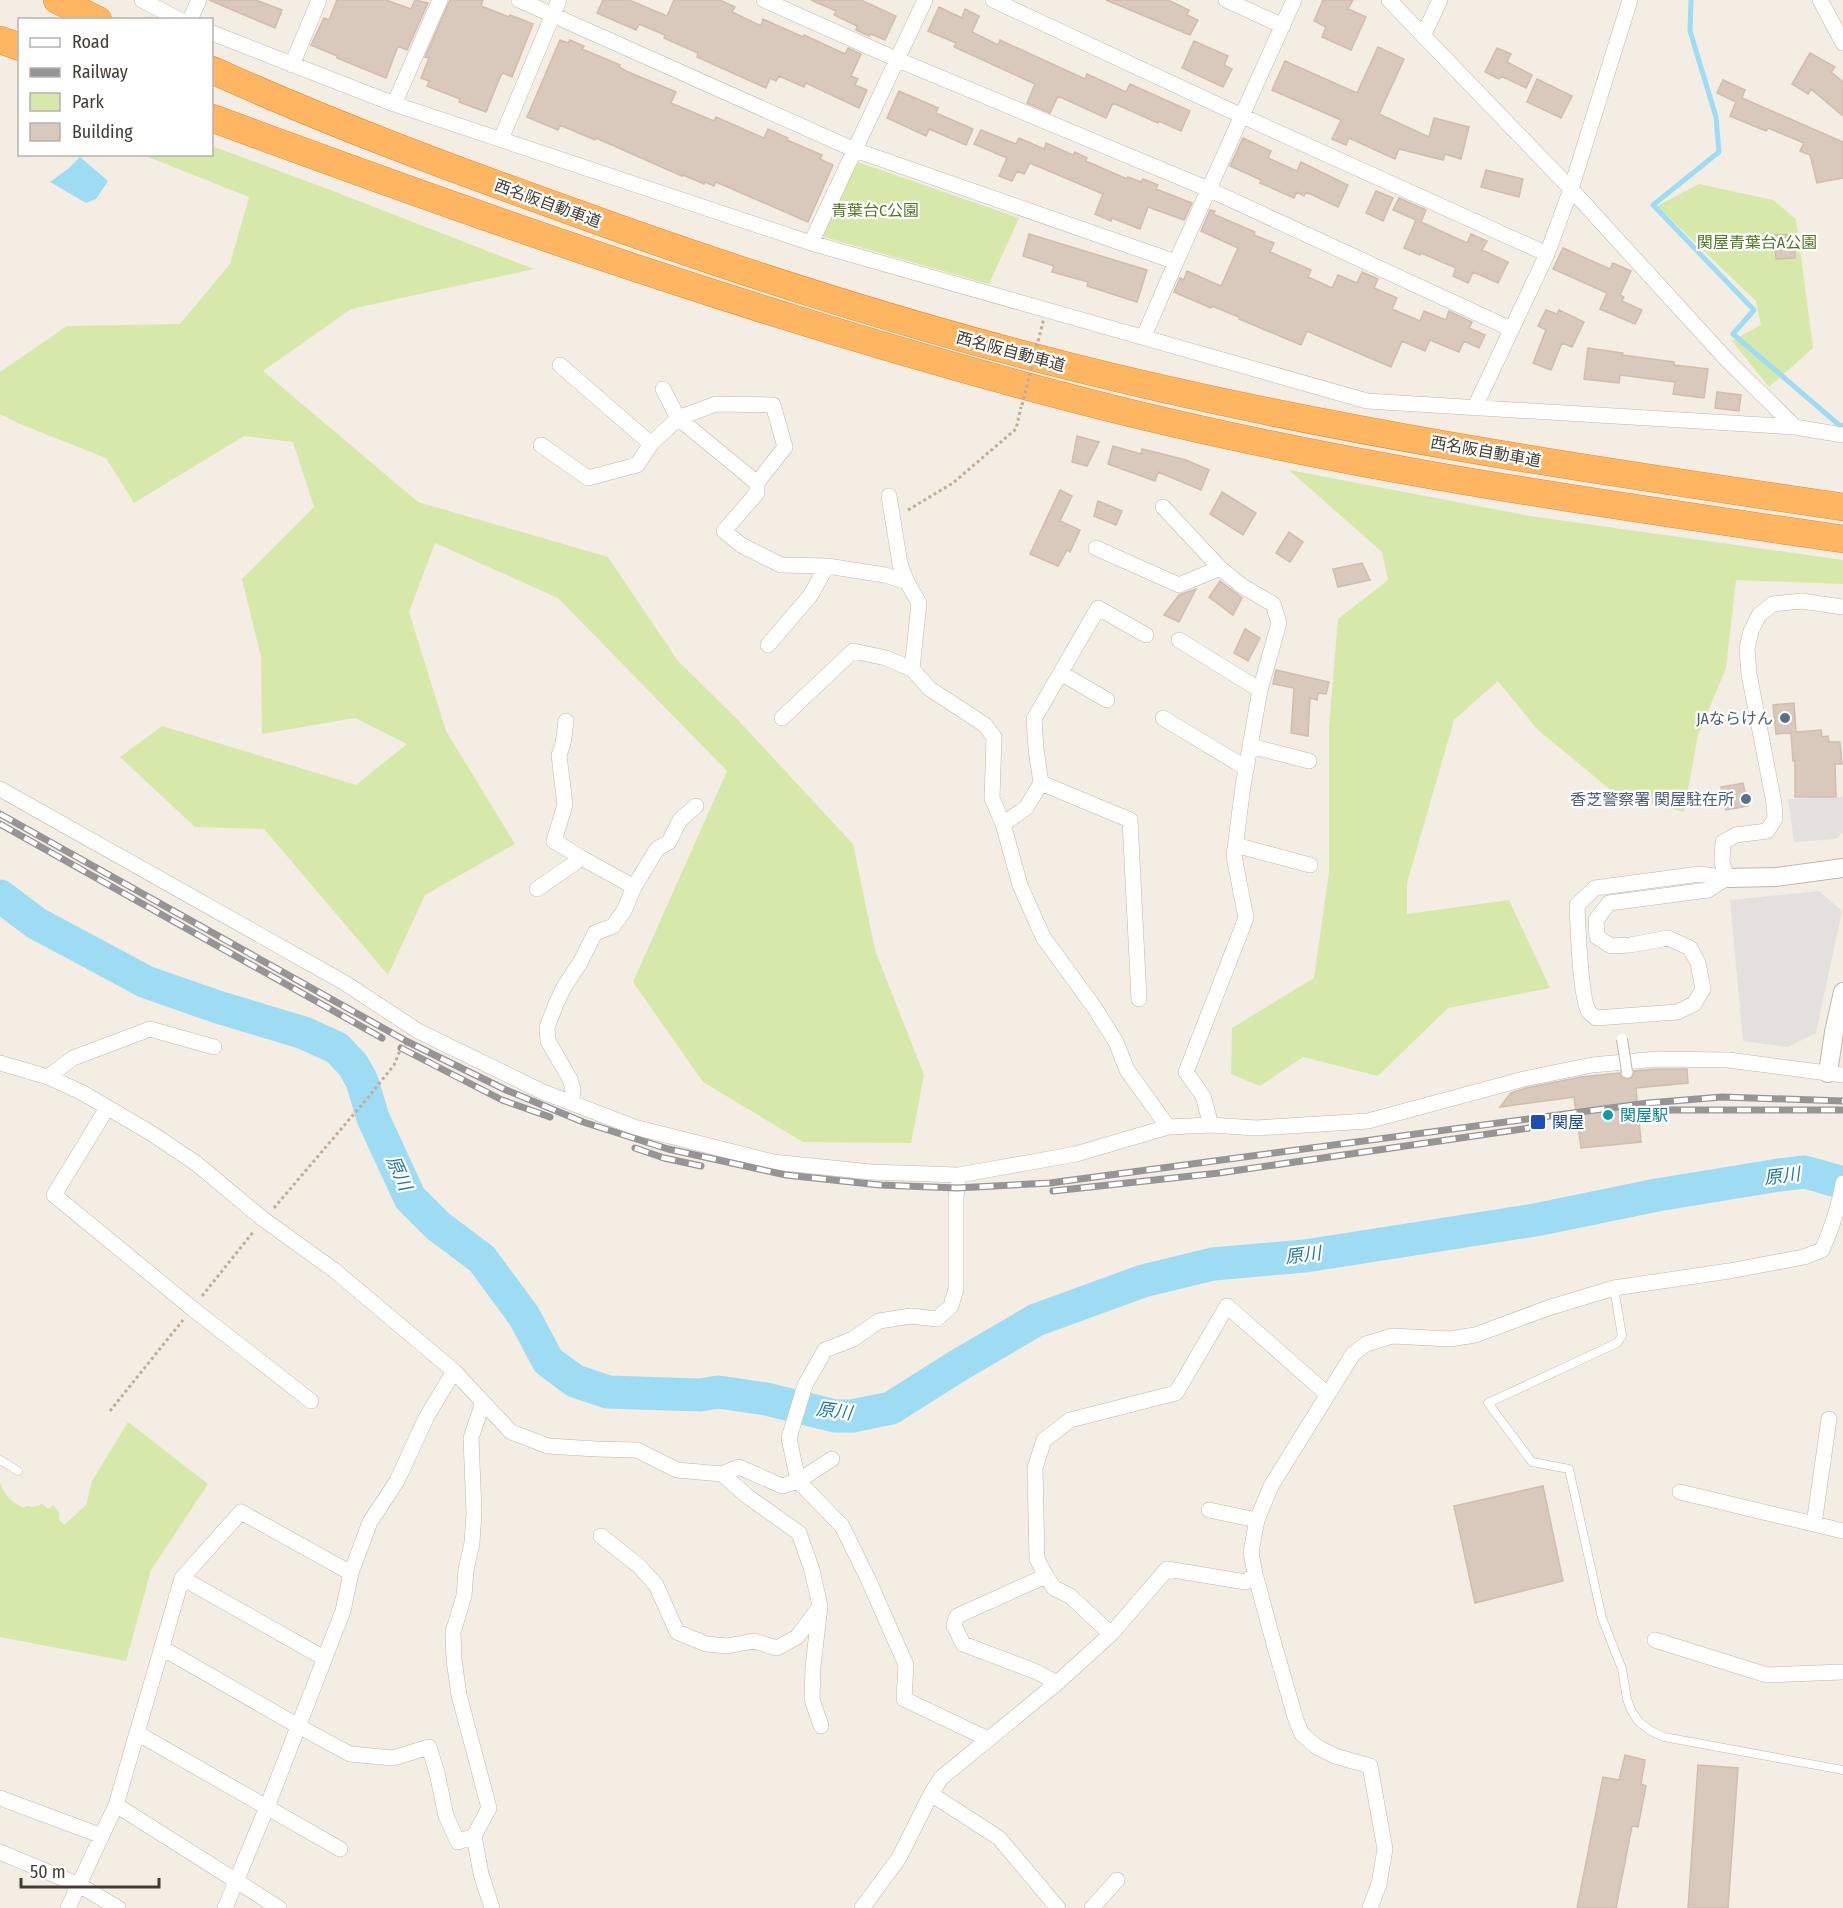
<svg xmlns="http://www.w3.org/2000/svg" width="1843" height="1908" font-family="'Fira Sans Condensed','Noto Sans JP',sans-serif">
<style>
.green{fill:#d6e9ab}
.parking{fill:#e3e0dd}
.water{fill:#9ddcf3}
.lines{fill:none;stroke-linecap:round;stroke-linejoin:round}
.stream{stroke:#9ddcf3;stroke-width:5}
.river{stroke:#9ddcf3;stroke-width:33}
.building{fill:#d8c9bc;stroke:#d0bdac;stroke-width:1.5}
.service-casing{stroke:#c2b6aa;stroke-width:9}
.minor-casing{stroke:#c2b6aa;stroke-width:16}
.tertiary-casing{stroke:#c2b6aa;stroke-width:20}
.motorway-casing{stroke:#e4882d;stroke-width:28}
.path{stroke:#c1ad97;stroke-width:3;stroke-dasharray:3 3;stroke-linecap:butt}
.service{stroke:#fff;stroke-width:8}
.minor{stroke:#fff;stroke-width:15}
.tertiary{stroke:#fff;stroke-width:18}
.motorway{stroke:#ffb663;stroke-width:27}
.rail-casing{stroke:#959595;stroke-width:7}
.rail{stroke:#fff;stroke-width:4.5;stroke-dasharray:14;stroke-linecap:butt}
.pedestrian-bridge-casing{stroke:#c2b6aa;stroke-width:12;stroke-linecap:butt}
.path-bridge{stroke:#c1ad97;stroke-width:3;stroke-dasharray:3 3;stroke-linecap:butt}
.pedestrian-bridge{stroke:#fff;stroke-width:10}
.service-dot{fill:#5c6f8a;stroke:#fff;stroke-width:2}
.culture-dot{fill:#0f9aa8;stroke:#fff;stroke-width:2}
.transit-dot{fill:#1a4fb4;stroke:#fff;stroke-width:2}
.labels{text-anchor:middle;stroke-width:4.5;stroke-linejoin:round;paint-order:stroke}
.street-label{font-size:16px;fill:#453c34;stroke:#fff}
.park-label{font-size:16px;fill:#507925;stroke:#fff}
.service-label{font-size:16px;fill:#4e5e75;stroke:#fff;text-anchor:end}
.culture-label{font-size:16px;fill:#0d838f;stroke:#fff;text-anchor:start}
.transit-label{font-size:16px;fill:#164399;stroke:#fff;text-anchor:start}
.water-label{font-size:18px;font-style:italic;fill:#257a9d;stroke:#fff}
</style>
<rect width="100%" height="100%" fill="#f3ede4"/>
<path class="green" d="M212,146L333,191L534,269L351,309L263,371L418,502L608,557L678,661L737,719L853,844L875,950L924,1075L911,1143L803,1142L703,1082L633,982L727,771L558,598L435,543L409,612L446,731L515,844L425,895L388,975L264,829L195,827L120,757L162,726L356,785L407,744L355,718L262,734L261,657L242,579L314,507L293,442L244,436L134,503L106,458L20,424L0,414V372L67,326L180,324L230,264L249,197L143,155L212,154Z
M858,162L1019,218L989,284L821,236L826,211Z
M1699,184L1773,200L1796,219L1813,348L1769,387L1732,341L1761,325L1756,301L1657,206Z
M1289,470L1530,516L1843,560V584L1736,580L1726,668L1698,735L1684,812L1613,792L1537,729L1498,681L1454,720L1407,883V914L1509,900L1550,988L1448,1008L1378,1076L1303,1057L1260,1086L1231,1074L1232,1028L1314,978L1329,872V727L1338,619L1388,580L1382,552Z
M128,1422L208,1484L151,1570L126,1661L0,1637V1482C4,1495 11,1502 24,1508L26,1506L34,1507L42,1504L48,1509L53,1505L59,1512V1519L64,1525L86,1505L92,1481Z"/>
<path class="parking" d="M1843,797V832L1836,839L1794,842L1788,799Z
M1819,891L1842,911L1816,1033L1788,1047L1743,1041L1730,900Z"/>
<path class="water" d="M80,157L108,181L96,199L86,203L50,182L69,168Z"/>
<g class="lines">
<path class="stream" d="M1691,0L1690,31L1716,117L1719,152L1653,205L1754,310L1733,334L1838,424L1843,426"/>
<path class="river" d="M0,896L36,923L146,982L218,1007L304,1033L337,1048L353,1065L362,1081L373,1118L410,1198L438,1226L482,1259L524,1316L548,1361L575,1381L608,1392L700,1395L718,1392L766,1399L835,1416H852L891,1408L959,1365L1036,1320L1143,1281L1213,1264L1305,1256L1452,1233L1535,1220L1657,1195L1779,1175L1805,1172L1843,1183"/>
</g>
<path class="building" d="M209,0H256L282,10L275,28Z
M337,0H386L411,9L415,0L428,3L407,50L398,46L386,78L337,58V56L311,45L324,18L329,20Z
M450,0H483L481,6L509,17L510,15L533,24L512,77L503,73L501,75L486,112L459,102L460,99L427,86L429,81L421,78L429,58L425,57Z
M603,0H629L667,16L674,0H720L735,7L732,12L761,26L763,19L803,37L804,35L845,54L848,48L861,54L851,76L858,79L855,85L867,90L859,108L806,83L804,87L779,76L776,81L770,78L766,88L697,57L698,53L664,38L665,35L639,24L636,30L597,13Z
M811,0H861L896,16L885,40L871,34L869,36L856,30L857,26L834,15L836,11Z
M1106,0H1168L1189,10L1187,15L1198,20L1190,35Z
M1323,0H1353L1348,9L1366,17L1351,50L1322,37L1326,27L1314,21Z
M939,7L962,18L965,9L979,16L972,32L998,45L1000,40L1085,79L1087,74L1126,92L1130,84L1190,111L1181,131L1159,121L1158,123L1113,103L1106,118L1058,96L1050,113L1027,103L1035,84L954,47L956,43L928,31Z
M560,40L568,43L570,40L584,46L582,49L620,65L619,67L626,71L676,92L671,103L714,121L716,117L764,138L768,129L788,138L787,140L822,155L820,159L833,165L808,222L716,182L714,186L705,182L704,184L683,175L682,176L596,138L595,140L560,125L558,130L527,117Z
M1194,41L1228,56L1224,65L1232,69L1223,87L1182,68Z
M1378,47L1404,59L1379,114L1429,137L1434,118L1469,127L1461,159L1445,154L1443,160L1399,149L1395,159L1349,138L1346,145L1332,139L1341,120L1272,90L1285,61L1357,93Z
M1497,48L1511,54L1507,62L1532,75L1526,88L1501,76L1499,79L1485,72Z
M1810,53L1835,67L1831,72L1843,82V116L1811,89L1808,94L1792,84Z
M1537,79L1572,96L1561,118L1527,102Z
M1723,80L1745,90L1742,98L1843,142V178L1817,183L1810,155L1800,151L1804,143L1768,128L1766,131L1730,116L1736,102L1717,93Z
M899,91L938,108L936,113L973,129L966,145L929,129L926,136L887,118Z
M981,130L1016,144L1019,138L1044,149L1046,143L1073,155L1075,152L1087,158L1086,161L1127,179L1128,177L1141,182L1143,179L1158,185L1156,189L1192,203L1184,220L1148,207L1140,229L1112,218L1111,221L1095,214L1103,194L1030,163L1024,174L1017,171L1012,181L999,176L1007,158L974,144Z
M1243,138L1271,151L1268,158L1297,171L1301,162L1348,185L1338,207L1306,192L1304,196L1297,192L1294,198L1260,183L1261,180L1230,166Z
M1486,170L1523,179L1519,197L1481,187Z
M1376,191L1393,198L1383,221L1366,213Z
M1399,198L1426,210L1421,222L1467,243L1471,234L1487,241L1482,250L1508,262L1498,283L1473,272L1468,283L1453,276L1456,268L1421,253L1420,255L1404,248L1416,220L1393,210Z
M1210,210L1215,211L1213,214L1255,232L1254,235L1274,243L1270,252L1311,270L1308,277L1332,288L1338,275L1357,283L1362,272L1378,279L1374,288L1397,298L1392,309L1420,321L1424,311L1446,320L1449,311L1472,322L1469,328L1485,335L1479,348L1464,341L1459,352L1430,340L1425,351L1402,341L1391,367L1307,331L1301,345L1239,319V317L1212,306L1211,308L1174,292L1180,278L1184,280L1187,271L1221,286L1238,248L1201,231Z
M1029,234L1147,270L1137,302L1087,286L1088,282L1052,272L1054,266L1023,256Z
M1794,234L1795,258L1776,259L1774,235Z
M1563,248L1610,269L1613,263L1631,271L1620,295L1624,297L1622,301L1642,310L1635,324L1600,309L1607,293L1553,269Z
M1546,310L1557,314L1559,310L1584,322L1572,347L1562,343L1551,370L1533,363L1546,330L1538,326Z
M1588,348L1623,353L1622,355L1674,362V365L1708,369L1704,398L1673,394L1675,382L1620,375L1619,383L1584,379Z
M1717,392L1741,395L1739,411L1715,408Z
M1077,436L1099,442L1087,466L1072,462Z
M1113,446L1141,454L1142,449L1186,460L1209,470L1201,490L1158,472L1155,481L1108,464Z
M1060,490L1072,496L1060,521L1080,530L1070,552L1067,550L1058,566L1030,554Z
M1222,492L1256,513L1243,535L1210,514Z
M1098,501L1122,511L1116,525L1094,516Z
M1289,532L1303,542L1290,562L1276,553Z
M1362,563L1370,580L1338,587L1333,569Z
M1220,581L1242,598L1233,615L1209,597Z
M1196,589L1179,622L1164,615L1179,595Z
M1245,629L1260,638L1248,661L1234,653Z
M1276,670L1329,682L1326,694L1318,693L1317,700L1310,698L1308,736L1291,733L1294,688L1273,684Z
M1794,703L1796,732L1821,730L1822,737L1828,736L1829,742H1840L1842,764H1835L1836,797H1795V761H1793L1791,733L1776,734L1773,705Z
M1743,783L1748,806L1726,810L1721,787Z
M1657,1069H1687L1688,1083L1636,1088L1641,1142L1581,1148L1574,1097L1500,1107L1511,1093L1526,1088L1581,1077L1620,1073L1622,1077L1628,1079L1632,1077L1634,1071Z
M1543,1486L1563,1581L1475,1603L1454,1506Z
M1625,1755L1645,1760L1641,1784L1646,1786L1638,1827L1632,1826L1616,1908H1577L1603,1777L1619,1780Z
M1698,1765L1738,1768L1728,1908H1688Z"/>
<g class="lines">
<defs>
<path id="service" d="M1614,1288L1622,1336L1617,1343L1488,1403L1532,1462L1569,1469L1602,1618L1622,1669L1627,1699L1631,1710L1639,1722L1651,1731L1664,1737L1843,1770
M0,1460L18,1471"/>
<path id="minor" d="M142,0L180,20
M519,0L855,150L1176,262
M764,0L896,59L1208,189L1511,329
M993,0L1242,116L1547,254
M1226,0L1283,26
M1389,0L1571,189L1727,360L1795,427L1843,435
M1820,0L1843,43
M190,20L199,0
M212,33L394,104L811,243L1367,401L1795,427
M1423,36L1440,0
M292,65L319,0
M394,104L440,0
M501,139L559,0
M811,243L925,0
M1144,336L1176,262L1294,0
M560,365L651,444L678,418L757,483V493L724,531L741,545L781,565L827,566
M663,389L678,418L716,404L773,405L785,447L757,483
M1475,407L1547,254L1571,189L1630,0
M541,445L588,478L637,465L651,444
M889,496L900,564L907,582
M1163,507L1220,568L1242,586L1273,604L1279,623L1260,690L1243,786L1234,856L1246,918L1186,1072L1203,1096L1211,1125
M1096,548L1179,585L1220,568
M1179,640L1260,690
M768,645L810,596L827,566L885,575L907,582L919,603L912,669
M1061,673L1107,700
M782,718L853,651L886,658L912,669L930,689L985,725L994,737L992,798L1003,824L1020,885L1043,937L1094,1007L1116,1042L1127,1070L1168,1127
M1163,718L1246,768
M566,721L563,744L559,755L565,805L554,841L580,857
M1250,746L1309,761
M1041,783L1130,820L1139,999
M0,789L345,983L418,1031L543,1092L634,1127L773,1162L871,1172L959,1175L1076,1154L1168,1127L1211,1125L1256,1128L1368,1121L1524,1079L1592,1065L1657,1059L1728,1060L1843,1075
M1003,824L1026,808L1041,783L1036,749L1034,719L1098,608L1146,635
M1235,845L1310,865
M1700,874L1727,878L1708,890L1609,903L1596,920L1597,937L1611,946L1630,945L1668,938L1690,948L1698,963L1703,989L1694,1004L1677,1012L1596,1018C1594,1016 1591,1014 1589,1012C1580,998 1578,925 1577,905L1595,888Z
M1727,878L1722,862L1723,842L1736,835L1767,831L1775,819L1774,803L1749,674L1747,648L1751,631L1759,615L1773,604L1801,601L1843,607
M537,889L576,862L580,857L634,887
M0,1063L48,1077L81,1092L151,1133L197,1164L263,1219L334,1270L454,1371L511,1432L548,1446L596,1449L637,1450L677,1470L722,1474L747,1496L799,1533L812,1570L820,1606L813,1667L812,1699L821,1726
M48,1077L73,1058L150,1029L214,1047
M571,1103L573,1090L570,1079L548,1041L547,1027L556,1004L564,987L580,963L595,933L613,926L624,911L634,887L657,849L669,842L680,820L696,806
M107,1108L54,1195L193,1309L311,1401
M832,1459L798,1481L842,1526L869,1581L906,1665L904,1699L988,1739
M722,1474L739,1467L782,1486L798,1481L789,1438L805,1385L825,1350L853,1339L879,1321L911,1316L937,1319L951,1306L956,1289V1196L959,1175
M1680,1492L1843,1531
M1209,1510L1257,1520
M1814,1524L1829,1419
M601,1536L639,1566L656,1585L677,1632L706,1644L727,1646L754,1641L777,1648L797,1637L818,1609
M1046,1576L1037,1559L1035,1468L1044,1440L1070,1420L1176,1393L1227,1306L1327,1394
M182,1578L324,1658
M1655,1640L1767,1675L1843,1672
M162,1648L298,1726L350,1754L393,1758L429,1747L437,1773L446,1816L458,1842L474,1836L489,1808L459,1695L454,1660L453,1632L464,1596L466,1570L472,1543L474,1512L471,1438L483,1402
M1057,1683L1037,1672L963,1644L954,1625L957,1616L1046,1576L1054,1588L1070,1596L1111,1634L1167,1569L1246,1582L1255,1574
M137,1733L340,1849
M931,1794L941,1778L1057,1683L1111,1634
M0,1798L102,1836
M116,1805L279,1908
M474,1836L481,1874L492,1908
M0,1852L79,1885L118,1908
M68,1908L116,1805L182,1578L241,1512L351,1573
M225,1908L267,1807L343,1611L351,1573L370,1522L397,1481L426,1418L454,1371
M862,1908L899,1858L931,1794L999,1838L1058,1908
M1092,1908L1117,1880
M1370,1908L1379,1884L1385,1849L1370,1766L1335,1756L1317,1747L1302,1734L1296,1720L1274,1644L1255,1574L1251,1552L1257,1520L1271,1486L1353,1354L1366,1344L1392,1336L1450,1339L1475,1335L1548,1308L1614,1288L1729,1271L1804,1257L1822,1250C1832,1228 1839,1206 1843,1183"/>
<path id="tertiary" d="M1727,878L1776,877L1843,868
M1828,1073L1834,1032L1843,992"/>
<path id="motorway" d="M57,0L98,20
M0,40L20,47
M212,70C331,124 453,169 576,213C739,272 904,325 1072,367C1326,431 1585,469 1843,507
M212,118C493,222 776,321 1067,397C1321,464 1583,501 1843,539"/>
</defs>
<use href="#service" class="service-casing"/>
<use href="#minor" class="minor-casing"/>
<use href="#tertiary" class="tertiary-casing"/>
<use href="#motorway" class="motorway-casing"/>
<path class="path" d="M908,510L953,483L1016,429L1021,407
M274,1208L370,1095L394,1065L401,1048L407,1043
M202,1296L254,1231
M110,1411L183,1320"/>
<use href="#service" class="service"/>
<use href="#minor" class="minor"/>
<use href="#tertiary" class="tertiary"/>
<use href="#motorway" class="motorway"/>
<defs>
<path id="rail" d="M0,814L408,1042L506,1090L583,1122L668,1149L786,1175L880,1185L957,1188L1050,1183L1648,1103L1722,1097L1843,1101
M0,824L382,1038
M401,1048L502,1100L550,1117
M1653,1110H1843
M635,1148L664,1158L701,1166
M1053,1191L1219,1173L1529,1128"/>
</defs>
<use href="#rail" class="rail-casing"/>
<use href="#rail" class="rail"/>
<defs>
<path id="pedestrian-bridge" d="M1622,1039L1627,1072"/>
</defs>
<use href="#pedestrian-bridge" class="pedestrian-bridge-casing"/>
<path class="path-bridge" d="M1022,405L1044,318"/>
<use href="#pedestrian-bridge" class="pedestrian-bridge"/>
</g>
<g class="service-dot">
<circle cx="1785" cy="718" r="6"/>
<circle cx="1746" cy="799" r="6"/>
</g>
<circle class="culture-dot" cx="1608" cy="1115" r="6"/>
<rect class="transit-dot" x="1530" y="1114" width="16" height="16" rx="3"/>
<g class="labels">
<g class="street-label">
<text transform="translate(548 203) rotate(20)" y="6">西名阪自動車道</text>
<text transform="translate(1011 351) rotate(15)" y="6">西名阪自動車道</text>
<text transform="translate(1486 451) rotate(10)" y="6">西名阪自動車道</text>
</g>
<g class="park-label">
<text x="875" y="216">青葉台C公園</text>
<text x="1757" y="248">関屋青葉台A公園</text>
</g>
<g class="service-label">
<text x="1773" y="724">JAならけん</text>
<text x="1734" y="805">香芝警察署 関屋駐在所</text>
</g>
<g class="culture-label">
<text x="1620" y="1121">関屋駅</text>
</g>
<g class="transit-label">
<text x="1552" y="1128">関屋</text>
</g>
<g class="water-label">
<text transform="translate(399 1173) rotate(66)" y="6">原川</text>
<text transform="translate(1782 1176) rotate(-7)" y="6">原川</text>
<text transform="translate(1303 1255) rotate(-7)" y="6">原川</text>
<text transform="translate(834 1411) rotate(7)" y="6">原川</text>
</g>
</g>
<rect x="18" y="18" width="195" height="138" fill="#ffffff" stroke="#b5b1ae" stroke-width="1.5"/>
<rect x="30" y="38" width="30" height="9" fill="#ffffff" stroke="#b5b1ae" stroke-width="1.5"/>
<text x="72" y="48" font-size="18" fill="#453c34">Road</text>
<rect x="30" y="68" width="30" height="9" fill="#959595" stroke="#b5b1ae" stroke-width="1.5"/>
<text x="72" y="78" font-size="18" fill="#453c34">Railway</text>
<rect x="30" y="93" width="30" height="18" fill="#d6e9ab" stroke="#b5b1ae" stroke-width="1.5"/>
<text x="72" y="108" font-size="18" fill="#453c34">Park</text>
<rect x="30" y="123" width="30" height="18" fill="#d8c9bc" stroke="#b5b1ae" stroke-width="1.5"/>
<text x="72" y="138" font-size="18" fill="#453c34">Building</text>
<path d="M21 1878v9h138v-9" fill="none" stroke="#453c34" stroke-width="3"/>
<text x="30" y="1878" font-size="18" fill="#453c34" stroke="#ffffff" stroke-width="4.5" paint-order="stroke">50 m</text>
</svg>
